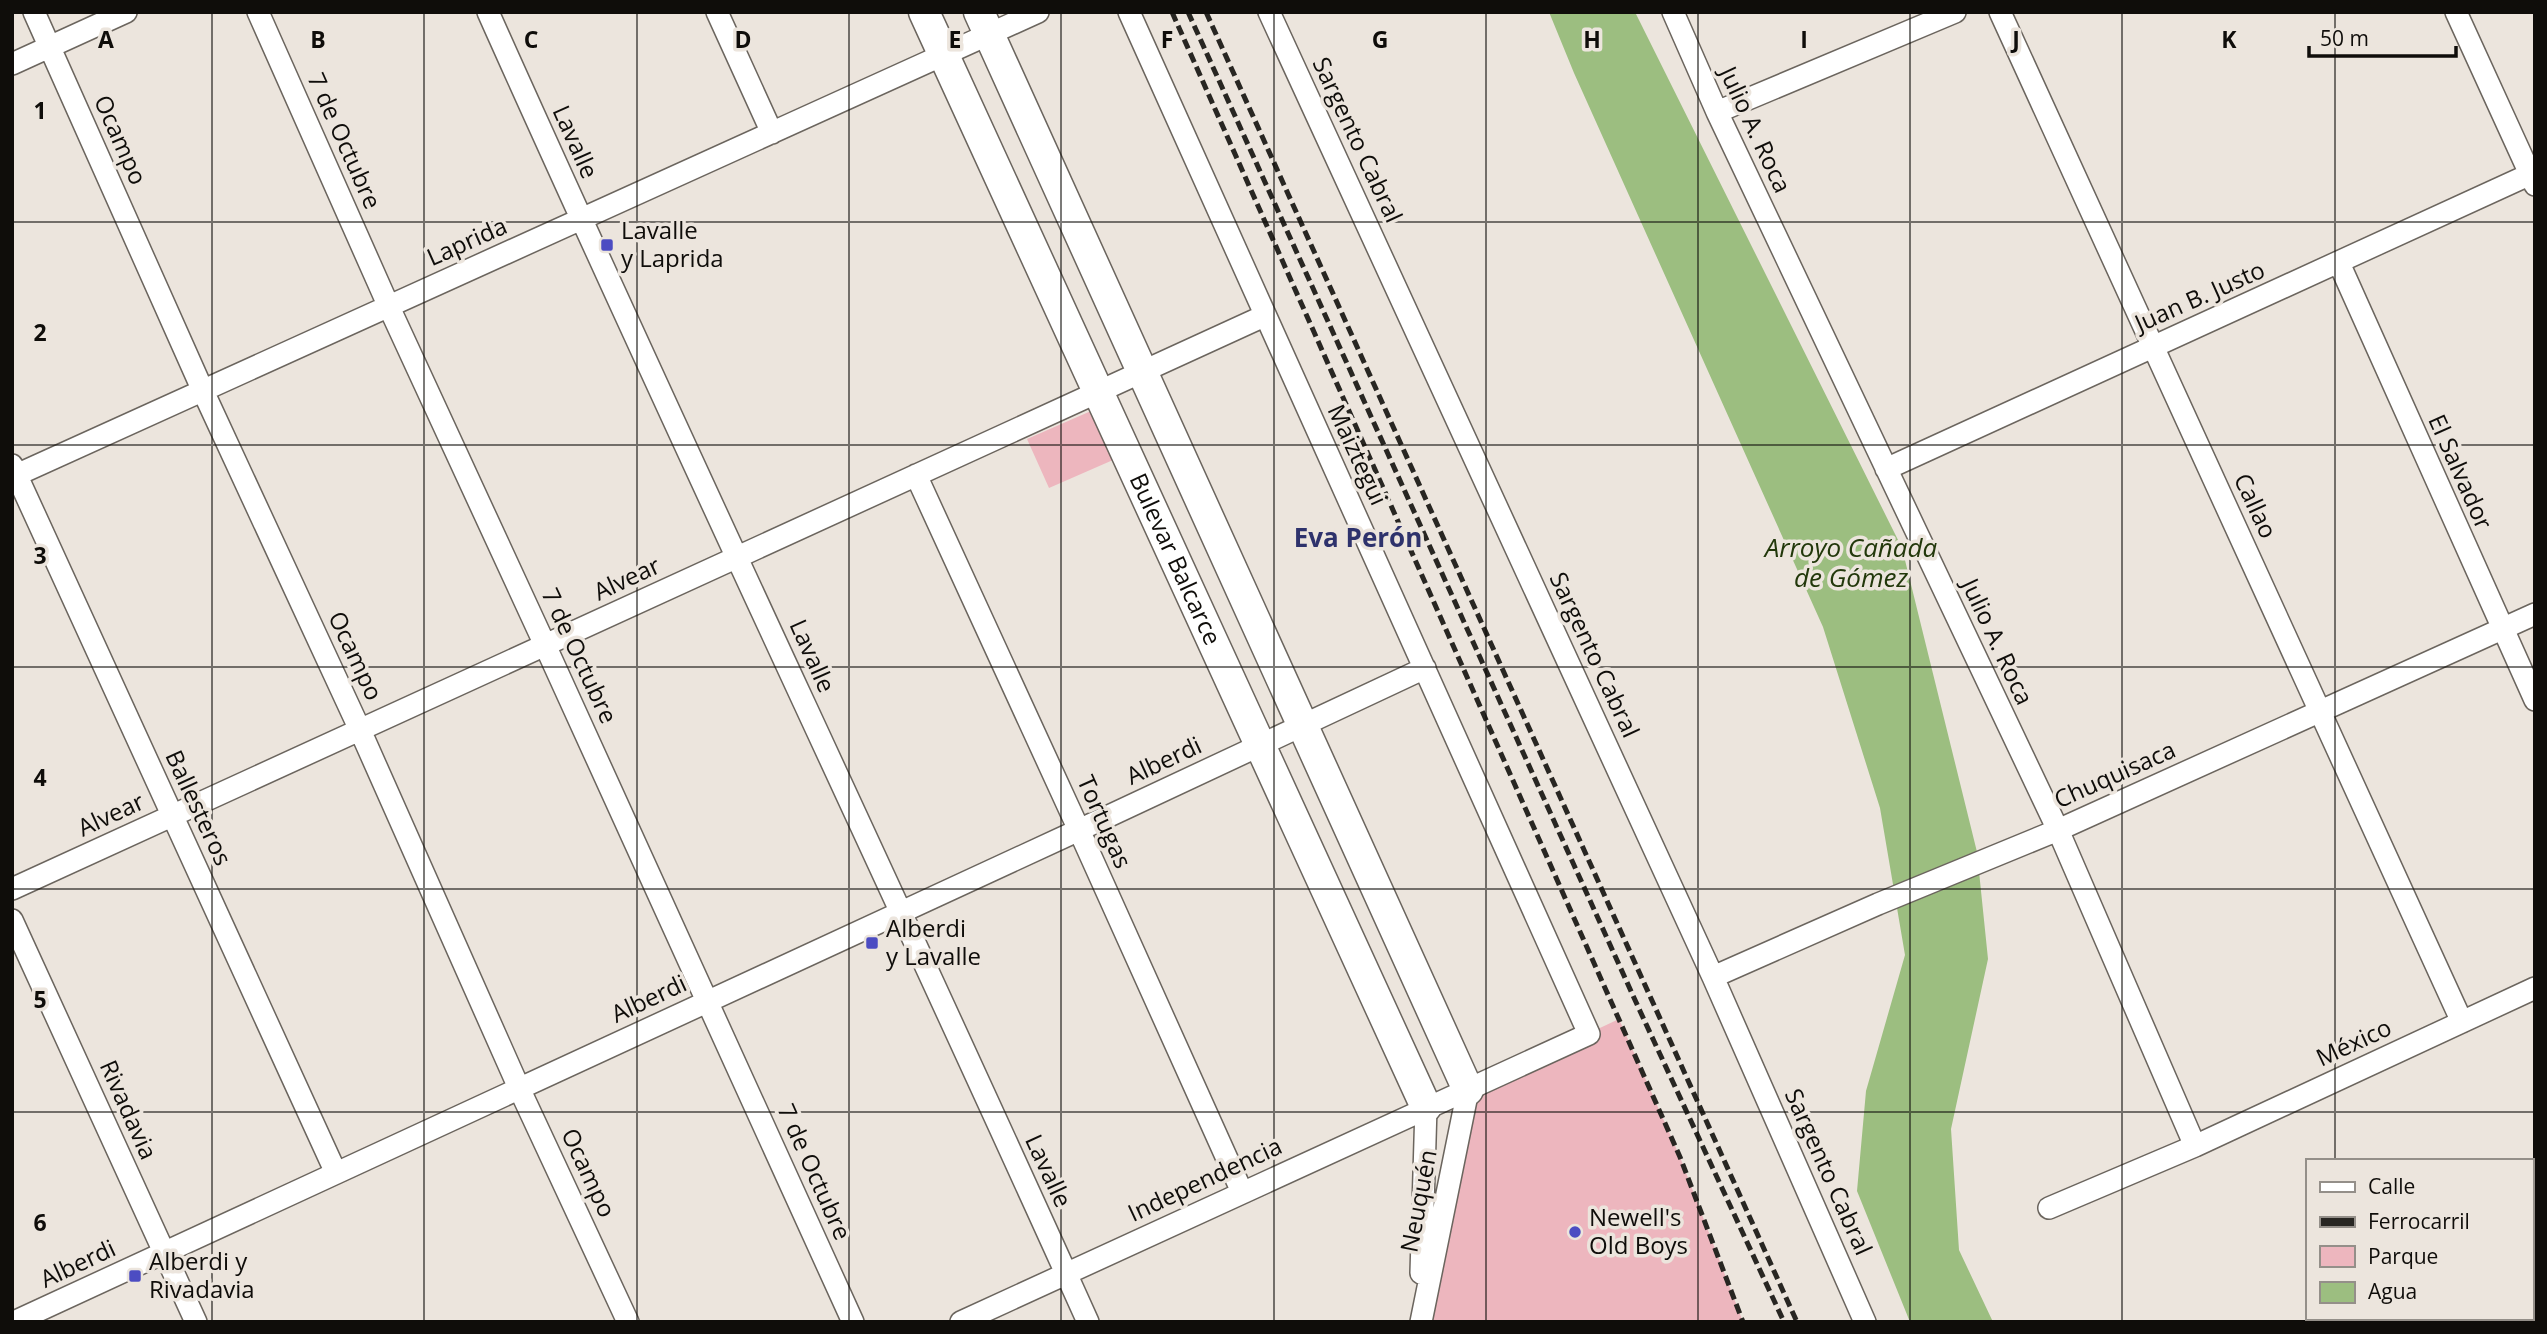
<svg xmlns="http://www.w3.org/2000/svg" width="2547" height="1334" font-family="'Open Sans',sans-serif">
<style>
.green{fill:#edb6be}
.water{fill:#9cbe80}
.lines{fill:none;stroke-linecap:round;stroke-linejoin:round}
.street-casing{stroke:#6b655e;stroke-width:24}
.secondary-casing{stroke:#6b655e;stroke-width:33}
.street{stroke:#fff;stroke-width:21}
.secondary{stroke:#fff;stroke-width:30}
.rail{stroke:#282622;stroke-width:5;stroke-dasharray:10 5;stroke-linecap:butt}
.grid{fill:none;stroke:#0f0d0a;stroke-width:2;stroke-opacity:0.55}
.poi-dot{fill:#4c4cc2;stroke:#ece5dd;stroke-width:2.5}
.labels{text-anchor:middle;stroke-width:7;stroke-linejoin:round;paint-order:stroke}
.street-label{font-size:24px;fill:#0f0d0a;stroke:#ece5dd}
.poi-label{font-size:24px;fill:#0f0d0a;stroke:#ece5dd;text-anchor:start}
.neighbourhood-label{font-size:26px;font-weight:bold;fill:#2e326c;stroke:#ece5dd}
.water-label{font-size:26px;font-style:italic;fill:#22380b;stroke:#ece5dd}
.grid-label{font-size:23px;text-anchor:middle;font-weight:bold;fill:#0f0d0a;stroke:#ece5dd;stroke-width:7;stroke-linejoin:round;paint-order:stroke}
</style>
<rect width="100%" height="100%" fill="#ece5dd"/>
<path class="green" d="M1091,411L1113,460L1049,488L1027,439Z
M1619,1019L1680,1157L1743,1322H1421L1468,1090Z"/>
<path class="water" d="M1549,12H1635L1902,548L1977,852L1988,959L1951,1129L1959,1250L1993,1322H1910L1857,1191L1866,1091L1905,955L1880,808L1823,627L1574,73Z"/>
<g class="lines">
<defs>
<path id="street" d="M34,12L203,391L360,730L519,1088L628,1322
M258,12L389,307L545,645L853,1322
M488,12C684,451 891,884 1088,1322
M717,12L772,133
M1269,12L1713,977L1865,1322
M1673,12L1717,112L2058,830L2195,1146
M2000,12L2462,1022
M2456,12L2535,185
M12,64L126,12
M1717,112L1955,12
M2339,263L2535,700
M12,465L336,1173
M1886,469L2535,172
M916,475L1079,830L1242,1192
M12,477L1038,12
M12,889L1264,316
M12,920L196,1322
M1713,977L1878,904L2058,830L2535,614
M2049,1208L2195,1146L2535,988
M1421,1273L1426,1107
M14,1322L1079,830L1425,668
M961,1322L1589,1034L1129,12
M1421,1322L1468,1090"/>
<g id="secondary">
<path id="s1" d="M924,12L1426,1107"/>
<path d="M979,12L1468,1090"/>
</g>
</defs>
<use href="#street" class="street-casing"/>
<use href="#secondary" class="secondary-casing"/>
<use href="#street" class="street"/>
<use href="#secondary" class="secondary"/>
<path class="rail" d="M1172,12L1680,1157L1743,1322
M1188,12L1640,1011L1784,1322
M1206,12L1797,1322"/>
</g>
<path class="grid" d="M212,12V1322M424,12V1322M637,12V1322M849,12V1322M1061,12V1322M1274,12V1322M1486,12V1322M1698,12V1322M1910,12V1322M2122,12V1322M2335,12V1161M12,222H2535M12,445H2535M12,667H2535M12,889H2535M12,1112H2535M2335,1318V1322"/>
<g class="poi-dot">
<rect x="600" y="238" width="14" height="14" rx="3.5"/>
<rect x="865" y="936" width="14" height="14" rx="3.5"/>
<circle cx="1575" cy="1232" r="7"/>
<rect x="128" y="1269" width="14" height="14" rx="3.5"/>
</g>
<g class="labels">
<g class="street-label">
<text transform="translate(1755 130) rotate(65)" y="8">Julio A. Roca</text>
<text transform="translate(120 140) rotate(66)" y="8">Ocampo</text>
<text transform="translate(1357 140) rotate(65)" y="8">Sargento Cabral</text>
<text transform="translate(344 141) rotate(66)" y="8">7 de Octubre</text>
<text transform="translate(575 142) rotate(66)" y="8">Lavalle</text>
<text transform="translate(467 242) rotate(-24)" y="8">Laprida</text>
<text transform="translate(2200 297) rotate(-24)" y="8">Juan B. Justo</text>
<text transform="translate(1357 455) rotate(65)" y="8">Maiztegui</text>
<text transform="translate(2460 472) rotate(66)" y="8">El Salvador</text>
<text transform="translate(2255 506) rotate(65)" y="8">Callao</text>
<text dy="8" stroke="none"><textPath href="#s1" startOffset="602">Bulevar Balcarce</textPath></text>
<text transform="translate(627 579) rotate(-25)" y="8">Alvear</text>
<text transform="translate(1997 642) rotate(65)" y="8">Julio A. Roca</text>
<text transform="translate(1594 655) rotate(65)" y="8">Sargento Cabral</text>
<text transform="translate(355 656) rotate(65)" y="8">Ocampo</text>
<text transform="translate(579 656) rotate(65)" y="8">7 de Octubre</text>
<text transform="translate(812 656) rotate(66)" y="8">Lavalle</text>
<text transform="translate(1164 761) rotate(-25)" y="8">Alberdi</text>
<text transform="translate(2115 775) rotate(-24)" y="8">Chuquisaca</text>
<text transform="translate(198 808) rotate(65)" y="8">Ballesteros</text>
<text transform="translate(111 815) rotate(-25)" y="8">Alvear</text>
<text transform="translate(1104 822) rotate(66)" y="8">Tortugas</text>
<text transform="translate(649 999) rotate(-25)" y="8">Alberdi</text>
<text transform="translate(2354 1043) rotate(-25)" y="8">México</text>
<text transform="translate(128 1110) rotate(66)" y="8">Rivadavia</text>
<text transform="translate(1048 1171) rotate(65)" y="8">Lavalle</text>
<text transform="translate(814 1172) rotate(66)" y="8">7 de Octubre</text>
<text transform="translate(1828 1172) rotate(66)" y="8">Sargento Cabral</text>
<text transform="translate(588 1173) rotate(65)" y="8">Ocampo</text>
<text transform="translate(1205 1180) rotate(-25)" y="8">Independencia</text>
<text transform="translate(1419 1201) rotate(-79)" y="8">Neuquén</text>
<text transform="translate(78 1264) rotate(-25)" y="8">Alberdi</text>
</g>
<g class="poi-label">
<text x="621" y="239">Lavalle<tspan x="621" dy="28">y Laprida</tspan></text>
<text x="886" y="937">Alberdi<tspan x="886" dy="28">y Lavalle</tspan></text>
<text x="1589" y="1226">Newell's<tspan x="1589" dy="28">Old Boys</tspan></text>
<text x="149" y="1270">Alberdi y<tspan x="149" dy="28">Rivadavia</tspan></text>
</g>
<g class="neighbourhood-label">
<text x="1358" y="547">Eva Perón</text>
</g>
<g class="water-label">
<text x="1851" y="557">Arroyo Cañada<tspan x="1851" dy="30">de Gómez</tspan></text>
</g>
</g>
<g class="grid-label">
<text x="106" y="48">A</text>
<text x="318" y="48">B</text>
<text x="531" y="48">C</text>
<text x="743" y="48">D</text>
<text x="955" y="48">E</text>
<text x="1167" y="48">F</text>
<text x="1380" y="48">G</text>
<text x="1592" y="48">H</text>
<text x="1804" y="48">I</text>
<text x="2016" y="48">J</text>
<text x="2229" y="48">K</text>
<text x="40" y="119">1</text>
<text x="40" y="341">2</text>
<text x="40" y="564">3</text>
<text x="40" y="786">4</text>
<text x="40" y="1008">5</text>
<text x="40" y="1231">6</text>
</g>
<rect width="2547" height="1334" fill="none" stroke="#0f0d0a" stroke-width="28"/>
<rect x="2306" y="1159" width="228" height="161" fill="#ece5dd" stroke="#948f89" stroke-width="2"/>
<rect x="2320" y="1182" width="35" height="10" fill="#ffffff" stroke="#948f89" stroke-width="2"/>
<text x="2368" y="1194" font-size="21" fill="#0f0d0a">Calle</text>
<rect x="2320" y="1217" width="35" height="10" fill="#282622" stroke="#948f89" stroke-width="2"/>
<text x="2368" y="1229" font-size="21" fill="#0f0d0a">Ferrocarril</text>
<rect x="2320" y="1246" width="35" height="21" fill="#edb6be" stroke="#948f89" stroke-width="2"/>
<text x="2368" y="1264" font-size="21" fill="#0f0d0a">Parque</text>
<rect x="2320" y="1282" width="35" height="21" fill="#9cbe80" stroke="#948f89" stroke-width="2"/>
<text x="2368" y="1299" font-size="21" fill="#0f0d0a">Agua</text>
<path d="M2309 46v10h147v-10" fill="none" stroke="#0f0d0a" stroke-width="3.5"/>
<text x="2320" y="46" font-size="21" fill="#0f0d0a" stroke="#ece5dd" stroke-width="5" paint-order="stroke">50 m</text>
</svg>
